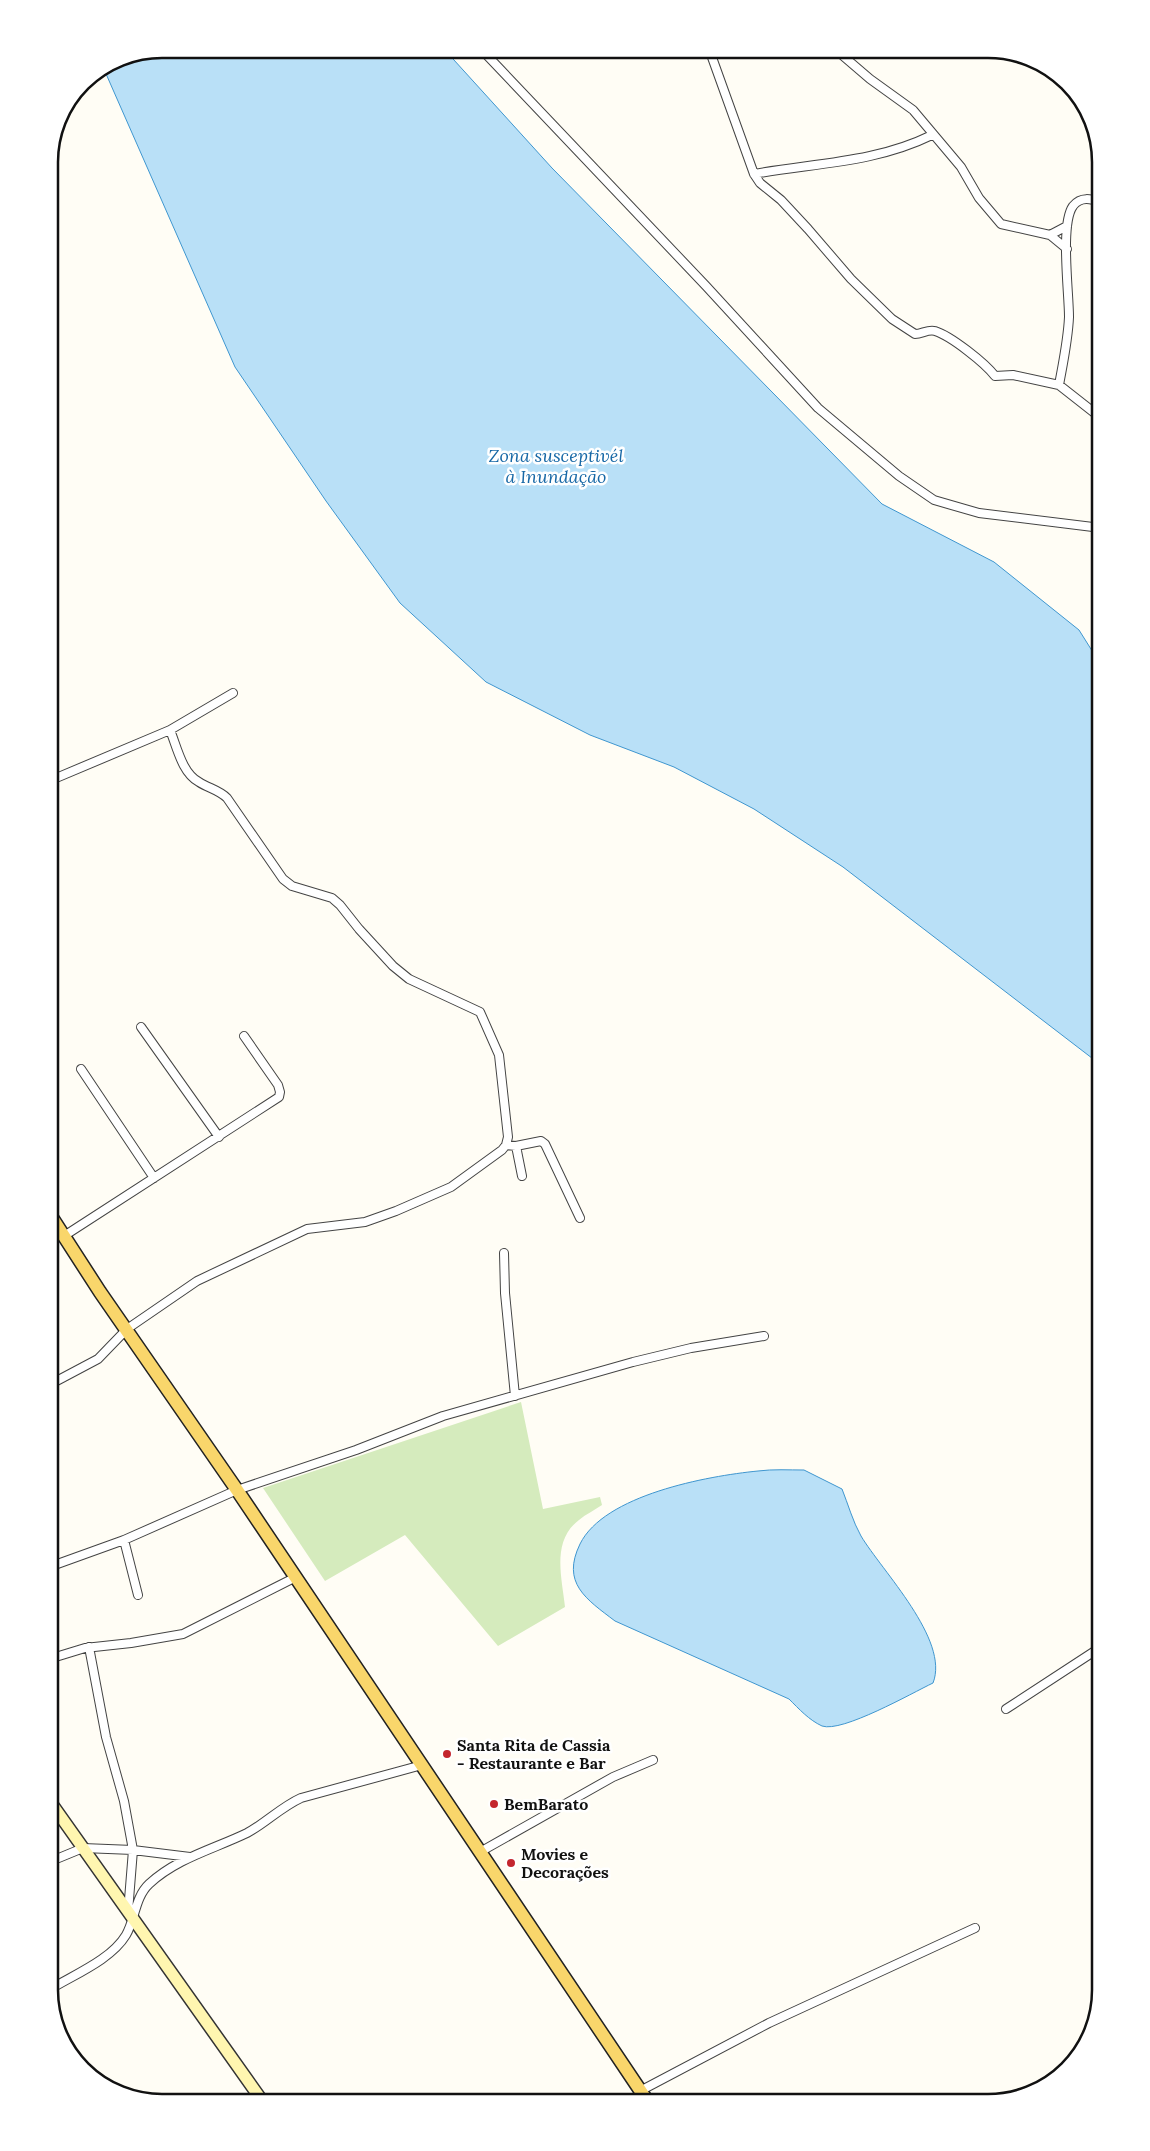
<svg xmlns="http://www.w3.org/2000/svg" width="1150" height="2151" font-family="Lora,serif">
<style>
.green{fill:#d5ebbd}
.water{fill:#b9e0f7;stroke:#3f96cf}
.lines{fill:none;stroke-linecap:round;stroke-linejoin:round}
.street-casing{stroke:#444;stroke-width:10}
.secondary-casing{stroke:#333;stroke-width:14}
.primary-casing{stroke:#222;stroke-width:15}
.street{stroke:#fff;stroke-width:8}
.secondary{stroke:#fff6b0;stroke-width:11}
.primary{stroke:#f9d66b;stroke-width:12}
.poi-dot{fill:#c4262e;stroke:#fff;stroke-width:2}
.labels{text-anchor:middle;stroke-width:5;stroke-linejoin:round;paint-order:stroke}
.poi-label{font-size:16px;font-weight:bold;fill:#111;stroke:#fff;text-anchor:start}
.water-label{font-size:18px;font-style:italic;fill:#1768a6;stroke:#fff}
.rim{fill:none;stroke:#111;stroke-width:2.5}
</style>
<rect width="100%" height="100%" fill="#fffdf5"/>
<path class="green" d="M521,1402L543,1509L600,1497L602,1505C595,1510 586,1514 579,1520C551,1541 562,1578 565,1607L498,1646L405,1535L325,1581L263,1488Z"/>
<path class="water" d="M161,49H444L552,168L882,504L994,562L1079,630L1101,665V1065L843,867L754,809L674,767L590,735L486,682L400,603L326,501L235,367L103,67L118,57Z
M804,1470L842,1489C848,1504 853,1522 861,1536C882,1571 950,1640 933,1683C912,1693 842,1733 822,1726C809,1720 799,1709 789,1699L615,1621C586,1599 561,1583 580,1544C604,1495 707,1476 758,1471C773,1469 789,1470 804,1470Z"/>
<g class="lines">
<defs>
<path id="street" d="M481,49L706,286L818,408L899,476L934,500L979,513L1101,528
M709,49L754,174L760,183L781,200L808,229L851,279L892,319L915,334C922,334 928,329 935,331C951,336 985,363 995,376L1013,375L1059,385L1101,418
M835,49L870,79L913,110L961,167L979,198L1001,224L1050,235L1067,249
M754,174C815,163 875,163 932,135
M1050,235L1067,226
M1059,385C1063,363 1068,340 1069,317C1069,292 1060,224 1073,206C1081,196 1091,199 1101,202
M49,781L170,730L233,693
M141,1027L219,1137
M81,1069L154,1178
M506,1145L516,1146L541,1141L545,1144L580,1218
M516,1146L522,1176
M64,1236L279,1097L280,1092L278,1085L244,1036
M504,1253L505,1293L515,1396
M49,1385L98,1359L127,1329L197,1281L307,1229L365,1222L396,1211L451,1187L502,1150L506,1145L508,1137L499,1055L480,1012L409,979L393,966L359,929L340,905L332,898L292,886L283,879L227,798C219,790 208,788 199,782C182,773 177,747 170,730
M124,1540L138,1595
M49,1567L124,1540L237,1490L356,1450L443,1416L633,1362L691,1348L764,1336
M89,1647L106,1737L124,1801L133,1850L128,1912
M49,1659L85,1648L131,1643L183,1634L296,1577
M1006,1709L1101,1647
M480,1852L613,1777L653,1760
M49,1862L83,1848L133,1850L190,1857
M49,1990C73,1975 111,1960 126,1935C135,1920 135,1897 149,1884C177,1858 214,1849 247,1833C266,1823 281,1807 301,1798L422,1765
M640,2091L769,2023L975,1928"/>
<path id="secondary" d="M49,1800L263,2102"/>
<path id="primary" d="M49,1213L100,1292L237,1490L648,2102"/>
</defs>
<use href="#street" class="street-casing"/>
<use href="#secondary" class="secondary-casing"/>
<use href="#primary" class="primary-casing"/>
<use href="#street" class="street"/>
<use href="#secondary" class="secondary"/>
<use href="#primary" class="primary"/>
</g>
<g class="poi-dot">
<circle cx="447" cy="1754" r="5"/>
<circle cx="494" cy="1804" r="5"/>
<circle cx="511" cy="1863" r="5"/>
</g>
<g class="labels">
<g class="poi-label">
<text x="457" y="1751">Santa Rita de Cassia<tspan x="457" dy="18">- Restaurante e Bar</tspan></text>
<text x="504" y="1810">BemBarato</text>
<text x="521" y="1860">Movies e<tspan x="521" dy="18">Decorações</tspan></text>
</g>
<g class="water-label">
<text x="556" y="462">Zona susceptivél<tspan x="556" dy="21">à Inundação</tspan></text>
</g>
</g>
<path d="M0 0H1150V2151H0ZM162 58H988A104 104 0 0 1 1092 162V1990A104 104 0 0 1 988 2094H162A104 104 0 0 1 58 1990V162A104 104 0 0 1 162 58Z" fill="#fff" fill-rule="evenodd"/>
<path class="rim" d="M162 58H988A104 104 0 0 1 1092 162V1990A104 104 0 0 1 988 2094H162A104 104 0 0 1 58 1990V162A104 104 0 0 1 162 58Z"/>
</svg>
